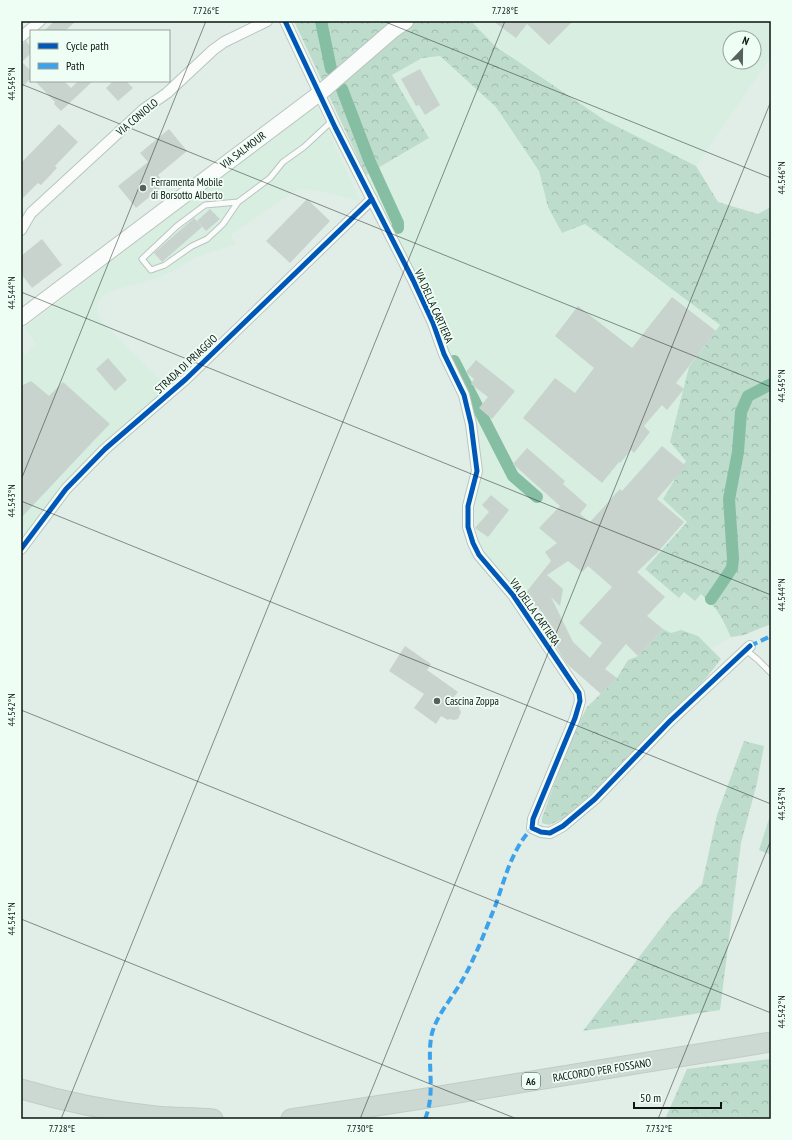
<svg xmlns="http://www.w3.org/2000/svg" width="792" height="1140" font-family="'PT Sans Narrow',sans-serif">
<style>
.built{fill:#d7eee1;fill-rule:evenodd}
.forest{fill:url(#forest-crowns)}
.green{fill:#bddccc}
.lines{fill:none;stroke-linecap:round;stroke-linejoin:round}
.canal{stroke:#86bea3;stroke-width:12}
.building{fill:#c9d3ce;fill-rule:evenodd}
.lane-casing{stroke:#bac5bf;stroke-width:7}
.street-casing{stroke:#bac5bf;stroke-width:12}
.secondary-casing{stroke:#bac5bf;stroke-width:17}
.highway-casing{stroke:#c4cac7;stroke-width:21}
.lane{stroke:#fafcfb;stroke-width:5}
.street{stroke:#fafcfb;stroke-width:10}
.secondary{stroke:#fafcfb;stroke-width:15}
.highway{stroke:#ccd9d3;stroke-width:19}
.quiet{stroke:#3ca2ea;stroke-width:4;stroke-dasharray:8 4;stroke-linecap:butt}
.cycleway-casing{stroke:#effef5;stroke-width:8}
.cycleway{stroke:#0057b8;stroke-width:5}
.ticks{fill:none;stroke:#0d1511;stroke-width:1;stroke-opacity:0.45}
.poi-dot{fill:#57615c;stroke:#effef5;stroke-width:1.5}
.labels{text-anchor:middle;stroke-width:3.5;stroke-linejoin:round;paint-order:stroke}
.shield{fill:#effef5;stroke:#515b55;stroke-width:1}
.shield-label{font-size:10px;font-weight:bold;fill:#0d1511}
.street-label{font-size:11px;fill:#0d1511;stroke:#effef5}
.poi-label{font-size:11px;fill:#0d1511;stroke:#effef5;text-anchor:start}
.neatline{fill:none;stroke:#0d1511;stroke-width:1.5}
.ticks-label{font-size:10px;text-anchor:middle;fill:#0d1511}
</style>
<defs>
<pattern id="forest-crowns" width="20" height="18" patternUnits="userSpaceOnUse"><rect width="20" height="18" fill="#bddccc"/><path d="M2 6a3 3 0 1 1 6 0M12 15a3 3 0 1 1 6 0" fill="none" stroke="#a1bcae"/></pattern>
</defs>
<rect width="100%" height="100%" fill="#e1ede7"/>
<path class="built" d="M471,21H771V56L696,166L606,121L495,46ZM730,38H754V62H730Z
M440,56L496,107L539,171L548,207L585,224L721,326L689,367L686,461L687,522L679,598L684,592L695,601L701,594L714,606L720,614L731,637L711,649L698,636L671,633L663,629L638,656L628,660L617,678L601,694L560,658L543,613L524,595L512,603L469,554L475,534L474,483L481,460L477,421L444,354L366,175L429,138L392,75L422,58Z
M315,103L360,201L321,191L298,189L230,235L236,244L196,257L171,272L157,278L107,292L97,302L98,317L130,351L176,394L132,433L68,493L21,556V354H26L37,344L25,328Z"/>
<path class="forest" d="M294,21H471L495,46L606,121L696,166L718,202L758,214L771,207V624L744,635L731,637C721,616 719,610 701,594L695,601L684,592L679,598L645,569L687,522L663,499L686,461L670,442L689,367L720,325L585,224L562,233L548,207L539,171L496,107L440,56L422,58L392,75L429,138L366,175Z
M663,629L671,633L681,630L698,636L721,659L707,677L620,767L565,818L549,825L542,823V818L569,743L587,707L617,678L628,660L638,656Z
M744,741L764,746L757,783L741,843L720,1010L583,1031L671,915L702,884L717,815Z
M771,1059V1119H666V1117L687,1069Z"/>
<path class="green" d="M769,819L771,820V855L759,850Z"/>
<g class="lines">
<path class="canal" d="M321,21L331,69
M342,89L370,162L398,223V228
M454,361L513,476L537,497
M711,599L732,568L733,559L729,499L738,452L741,412L748,396L771,384"/>
</g>
<path class="building" d="M54,21H76L65,31H44Z
M493,21H573L549,45L527,24L516,38Z
M26,41L31,47V53L22,62L31,71V78L21,88V45Z
M420,69L440,105L425,115L419,105L416,106L401,79Z
M35,81H64L71,88L78,81H93L61,111L54,104L55,102Z
M113,81H126L133,88L118,101L106,88Z
M59,124L78,142L55,166L57,168L41,185L38,183L21,200V163Z
M169,129L187,151L158,175L165,184L136,208L118,186L148,162L140,153Z
M307,199L330,221L290,263L266,241Z
M210,209L220,219L206,231L197,221Z
M194,218L202,227L162,262L154,253Z
M42,239L62,265L32,288L21,274V256Z
M672,297L716,331L676,383L684,389L667,410L662,405L644,426L650,432L634,453L631,450L620,463L619,462L602,483L523,418L555,378L575,393L594,368L555,336L578,306L632,348Z
M108,358L127,380L115,391L96,369Z
M476,360L515,391L492,419L479,408L488,397L471,384L474,379L466,372Z
M31,381L49,396L63,382L110,424L101,433L21,518V386Z
M662,446L686,466L657,499L684,522L657,553L637,572L665,597L647,616L663,629L638,656L626,644L605,669L617,678L601,694L567,664L557,648L543,613L524,595L551,561L545,552L557,543L539,528L560,506L513,464L527,448L565,481L563,484L587,505L580,514L590,522L620,489L622,491ZM568,561L582,572L588,566L612,587L579,623L602,643L590,658L573,642L551,597L560,606L563,589L547,575Z
M491,495L509,510L488,537L475,528L489,512L482,505Z
M405,646L431,664L427,670L458,692L453,698L459,704V708L461,712L458,719L454,720L449,719L448,720L441,716L436,724L414,708L424,694L389,671Z"/>
<g class="lines">
<defs>
<path id="lane" d="M238,202L205,205L177,226L142,259L151,270L165,265L192,246L207,239L223,224L238,202L270,178L283,162L304,147L332,121
M746,650L758,660L771,673"/>
<path id="street" d="M285,21L335,127L413,280L433,323L444,354L464,395L471,424L477,471L468,506V527L473,543L479,555L513,595L579,693L580,701L575,718L533,819L532,828L541,832L550,833L563,826L595,799L670,721L750,646
M21,37L40,21
M21,230L31,213L144,109L167,93L213,50L224,42L267,21
M21,549L66,489L105,449L186,379L372,199"/>
<path id="secondary" d="M21,318L320,93L393,30L406,21"/>
<path id="highway" d="M21,1089C65,1102 110,1111 155,1116C175,1118 194,1117 213,1119
M291,1119L415,1100L771,1042"/>
</defs>
<use href="#lane" class="lane-casing"/>
<use href="#street" class="street-casing"/>
<use href="#secondary" class="secondary-casing"/>
<use href="#highway" class="highway-casing"/>
<use href="#lane" class="lane"/>
<use href="#street" class="street"/>
<use href="#secondary" class="secondary"/>
<use href="#highway" class="highway"/>
<path class="quiet" d="M750,646L771,636
M425,1119C436,1093 427,1065 431,1038C434,1018 453,997 463,979C476,956 486,929 496,904C505,878 512,849 532,828"/>
<defs>
<path id="cycleway" d="M285,21L335,127L413,280L433,323L444,354L464,395L471,424L477,471L468,506V527L473,543L479,555L513,595L579,693L580,701L575,718L533,819L532,828L541,832L550,833L563,826L595,799L670,721L750,646
M21,549L66,489L105,449L186,379L372,199"/>
</defs>
<use href="#cycleway" class="cycleway-casing"/>
<use href="#cycleway" class="cycleway"/>
</g>
<path class="ticks" d="M383,21L771,178M21,84L771,387M21,292L771,595M21,480L206,21M21,501L771,804M21,710L771,1013M21,919L517,1119M61,1119L505,21M360,1119L771,101M658,1119L771,840"/>
<g class="poi-dot">
<circle cx="143" cy="188" r="4"/>
<circle cx="437" cy="701" r="4"/>
</g>
<g class="labels">
<rect class="shield" x="522" y="1073" width="18" height="16" rx="3"/>
<g class="shield-label">
<text x="531" y="1085">A6</text>
</g>
<g class="street-label">
<text transform="translate(137 117) rotate(-40)" y="4">VIA CONIOLO</text>
<text transform="translate(243 150) rotate(-37)" y="4">VIA SALMOUR</text>
<text transform="translate(434 306) rotate(66)" y="4">VIA DELLA CARTIERA</text>
<text transform="translate(186 364) rotate(-43)" y="4">STRADA DI PRIAGGIO</text>
<text transform="translate(535 612) rotate(55)" y="4">VIA DELLA CARTIERA</text>
<text transform="translate(602 1070) rotate(-9)" y="4">RACCORDO PER FOSSANO</text>
</g>
<g class="poi-label">
<text x="151" y="186">Ferramenta Mobile<tspan x="151" dy="13">di Borsotto Alberto</tspan></text>
<text x="445" y="705">Cascina Zoppa</text>
</g>
</g>
<rect width="792" height="1140" fill="none" stroke="#effef5" stroke-width="44"/>
<rect x="30" y="30" width="140" height="52" fill="#effef5" stroke="#95a19a"/>
<rect x="38" y="43" width="20" height="6" fill="#0057b8" stroke="#95a19a"/>
<text x="66" y="50" font-size="12" fill="#0d1511">Cycle path</text>
<rect x="38" y="63" width="20" height="6" fill="#3ca2ea" stroke="#95a19a"/>
<text x="66" y="70" font-size="12" fill="#0d1511">Path</text>
<g transform="translate(742 50) rotate(22)"><circle r="19" fill="#effef5" stroke="#95a19a"/>
<path d="M0-3L7 15L0 10L-7 15Z" fill="#57615c"/>
<text y="-6" font-size="11" font-weight="bold" text-anchor="middle" fill="#0d1511">N</text>
</g>
<path d="M634 1102v6h87v-6" fill="none" stroke="#0d1511" stroke-width="2"/>
<text x="640" y="1102" font-size="12" fill="#0d1511" stroke="#effef5" stroke-width="3" paint-order="stroke">50 m</text>
<rect x="22" y="22" width="748" height="1096" class="neatline"/>
<g class="ticks-label">
<text x="206" y="14">7.726°E</text>
<text x="505" y="14">7.728°E</text>
<text transform="translate(11 84) rotate(-90)" y="4">44.545°N</text>
<text transform="translate(781 178) rotate(-90)" y="4">44.546°N</text>
<text transform="translate(11 293) rotate(-90)" y="4">44.544°N</text>
<text transform="translate(781 386) rotate(-90)" y="4">44.545°N</text>
<text transform="translate(11 501) rotate(-90)" y="4">44.543°N</text>
<text transform="translate(781 595) rotate(-90)" y="4">44.544°N</text>
<text transform="translate(11 710) rotate(-90)" y="4">44.542°N</text>
<text transform="translate(781 804) rotate(-90)" y="4">44.543°N</text>
<text transform="translate(11 919) rotate(-90)" y="4">44.541°N</text>
<text transform="translate(781 1012) rotate(-90)" y="4">44.542°N</text>
<text x="62" y="1132">7.728°E</text>
<text x="360" y="1132">7.730°E</text>
<text x="659" y="1132">7.732°E</text>
</g>
</svg>
